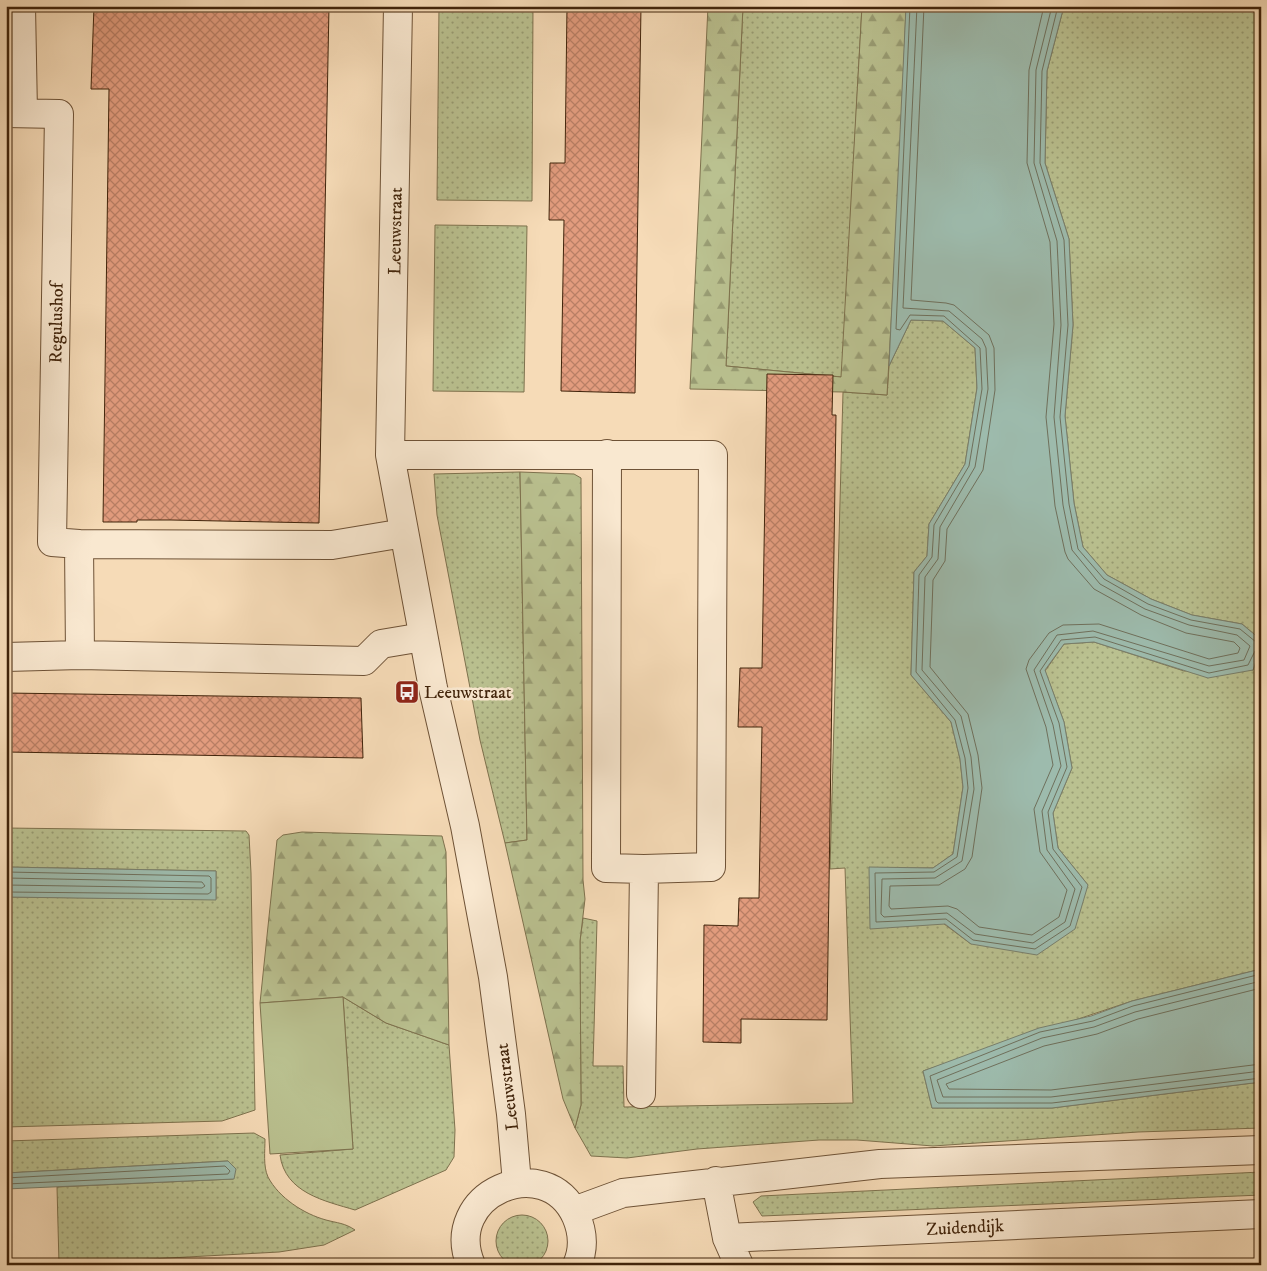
<svg xmlns="http://www.w3.org/2000/svg" width="1267" height="1271" font-family="'IM FELL DW Pica',serif">
<style>
.grass{fill:url(#grass-dots);stroke:#7e724e}
.forest{fill:url(#forest-firs);stroke:#7e724e}
.green{fill:#bac190;stroke:#7e724e}
.water{fill:#9dbbad;stroke:#787f6c}
.lines{fill:none;stroke-linecap:round;stroke-linejoin:round}
.shore{stroke:#6f705c;stroke-width:1}
.building{fill:url(#building-cross-hatch);stroke:#41240b}
.minor-casing{stroke:#6e5236;stroke-width:30}
.minor{stroke:#f9e8d0;stroke-width:28}
.labels{text-anchor:middle;stroke-width:5;stroke-linejoin:round;paint-order:stroke}
.street-label{font-size:18px;fill:#41240b;stroke:#f9e8d0}
.poi-label{font-size:18px;fill:#41240b;stroke:#f9e8d0;text-anchor:start}
</style>
<defs>
<pattern id="grass-dots" width="8" height="8" patternUnits="userSpaceOnUse" patternTransform="scale(1.25)"><rect width="8" height="8" fill="#bac190"/><path d="M2 2h.1M6 6h.1" fill="none" stroke="#999d74" stroke-width="1.8" stroke-linecap="round"/></pattern>
<pattern id="forest-firs" width="22" height="20" patternUnits="userSpaceOnUse" patternTransform="scale(1.25)"><rect width="22" height="20" fill="#bac190"/><path d="M5 1l3.5 6h-7zM16 11l3.5 6h-7z" fill="#999d74"/></pattern>
<pattern id="building-cross-hatch" width="8" height="8" patternUnits="userSpaceOnUse" patternTransform="scale(1.25)"><rect width="8" height="8" fill="#e29c7e"/><path d="M0 0l8 8M0 8l8-8" fill="none" stroke="#b97f65"/></pattern>
</defs>
<rect width="100%" height="100%" fill="#f6dbb7"/>
<filter id="stains"><feTurbulence type="fractalNoise" baseFrequency=".004" numOctaves="4"/><feColorMatrix values="0 0 0 0 .2 0 0 0 0 .09 0 0 0 0 .02 0 0 0 .5 -.17"/></filter>
<radialGradient id="worn" r=".72"><stop offset=".6" stop-color="#630" stop-opacity="0"/><stop offset="1" stop-color="#630" stop-opacity=".3"/></radialGradient>
<path class="grass" d="M439,6H533L532,201L437,200Z
M743,6H862L842,377L726,366Z
M1064,6H1261V640L1242,624L1192,615L1151,599L1107,575L1083,547L1074,503L1065,416L1073,325L1069,239L1045,163L1047,71Z
M435,225L527,226L524,392L433,391Z
M911,320L943,321L975,348L977,388L965,464L929,524L927,556L914,572L911,675L951,722L960,759L963,787L953,854L933,868H869L971,944L1088,885L1058,848L1053,813L1072,768L1064,722L1045,671L1064,644L1094,642L1184,671L1253,670L1261,647V969L1132,1001L923,1071L932,1108H1052L1261,1082V1128L1138,1132L933,1146L857,1140H819L697,1149L627,1158L591,1156L575,1128L581,1105L580,941L583,918L597,921L593,1066H623L624,1107L853,1103L845,868L830,869L843,392L887,395L889,366Z
M520,472L527,840L505,843L480,740L437,515L434,474Z
M6,828L246,831L249,835L251,873L255,1110L222,1121L6,1127V897L216,899V871L6,867Z
M343,997L386,1023L449,1045L455,1130L454,1157L446,1170L355,1210C325,1201 285,1193 280,1155L353,1149Z
M254,1133L265,1139C265,1151 263,1166 268,1177C279,1198 304,1214 326,1220C337,1223 345,1223 355,1230L324,1245L279,1252L59,1264L57,1187L233,1179L228,1161L6,1173V1141Z
M1261,1172V1195L762,1216L753,1202L761,1196Z
M496 1241a26 26 0 1 1 52 0a26 26 0 1 1-52 0Z"/>
<path class="forest" d="M708,6H743L726,366L841,377L862,6H906L901,149L887,395L843,392L690,389Z
M520,472L574,474L581,478L583,880L585,899L580,941L581,1105L575,1128L563,1099L505,843L527,840Z
M302,832L442,836L446,852L449,1045L386,1023L343,997L260,1003L277,840L283,835Z"/>
<path class="green" d="M343,997L353,1149L270,1154L260,1003Z"/>
<path class="water" d="M906,6H1064L1047,71L1045,163L1069,239L1073,325L1065,416L1074,503L1083,547L1107,575L1151,599L1192,615L1242,624L1261,640V647L1253,670L1208,678L1094,642L1064,644L1045,670L1064,722L1072,768L1053,813L1058,848L1088,885L1075,929L1037,955L971,944L945,924L870,929L869,867L933,868L953,854L963,787L960,759L951,722L911,675L914,572L927,556L929,524L965,464L977,388L975,348L943,321L911,320L889,366Z
M6,867L216,871V900L6,897Z
M1261,969V1082L1052,1108H932L923,1071L1039,1028L1091,1016L1132,1001Z
M228,1161L236,1169L234,1179L6,1189V1173Z"/>
<g class="lines">
<path class="shore" d="M910,6L896,329L900,330L910,315L944,316L980,348L982,389L969,466L934,525L932,557L919,575L916,672L955,720L965,758L968,788L957,857L934,872L875,873L876,922L946,919L973,940L1035,949L1070,926L1082,887L1053,849L1048,812L1067,767L1059,723L1040,671L1061,640L1095,637L1209,673L1248,665L1255,651L1261,649
M917,6L903,308L949,311L982,339L986,348L988,389L975,467L940,527L938,559L925,577L922,670L961,716L971,757L974,789L962,861L935,878L882,879L881,914L884,917L947,913L975,934L1033,943L1065,922L1075,889L1047,850L1042,811L1061,766L1053,725L1034,670L1057,635L1093,631L1209,666L1244,660L1250,646L1237,635L1189,625L1145,609L1100,584L1072,550L1063,505L1054,417L1061,325L1057,241L1034,163L1036,70L1052,6
M924,6L911,300L946,303L954,305L989,335L994,348L995,390L983,470L947,529L945,561L933,580L930,667L968,714L978,755L982,788L972,857L965,869L939,885L890,886L889,906L891,909L948,906L957,909L979,927L1032,935L1059,917L1067,890L1040,852L1034,809L1053,765L1046,727L1026,669L1029,660L1049,633L1063,625L1099,624L1209,659L1238,653L1240,648L1234,642L1186,633L1141,615L1094,589L1068,559L1065,552L1055,506L1046,417L1054,324L1050,242L1027,163L1029,70L1044,6
M1058,6L1042,71L1040,163L1064,240L1068,325L1060,417L1069,504L1078,549L1104,579L1148,604L1191,620L1240,629L1256,642L1261,643
M6,872L209,876L211,878V892L208,894L6,892
M6,878L202,882L205,886L202,888L6,885
M1261,974L1133,1006L1093,1021L1040,1032L930,1076L936,1101L938,1103H1052L1261,1078
M1261,981L1135,1012L1094,1027L1042,1038L937,1080L943,1097H1051L1261,1071
M1261,988L1138,1019L1097,1034L1044,1046L946,1084L949,1089L1051,1090L1261,1064
M6,1178L225,1166L230,1171L228,1174L6,1184"/>
</g>
<path class="building" d="M94,6H329L319,523L171,520H137V522H103L109,89H91Z
M567,6H641L635,393L561,391L564,220H549L550,163H565Z
M767,374L833,375L832,415H836L827,1020L741,1019V1043L703,1042L704,925L738,926L739,898H759L762,727H738L740,668H762Z
M6,693L361,698L363,758L6,752Z"/>
<g class="lines">
<defs>
<path id="minor" d="M21,6L23,113
M398,6L390,455L433,688L465,826L493,977L511,1114L517,1183
M6,113L59,114L52,542L79,544
M607,454L606,868L644,869L641,1094
M390,455H713L711,867L644,869
M404,533L332,545L79,544L80,655L364,661L381,644L423,637
M6,657L80,655
M716,1181L727,1238L739,1265
M574,1211L623,1193L880,1164L1261,1150
M727,1238L1261,1214
M471,1265C441,1194 545,1149 576,1216C583,1232 584,1249 577,1265"/>
</defs>
<use href="#minor" class="minor-casing"/>
<use href="#minor" class="minor"/>
</g>
<defs>
<symbol id="bus-square" viewBox="-11 -11 22 22"><rect x="-9" y="-9" width="18" height="18" rx="4" fill="#8f2418" stroke="#f9e8d0"/><path d="M-5-6H5V4H4V6H2V4H-2V6H-4V4H-5ZM-3.5-4V0h7V-4ZM-3.5 1.2v1.5H-2V1.2ZM2 1.2v1.5H3.5V1.2Z" fill="#fff"/></symbol>
</defs>
<g fill-rule="evenodd">
<use href="#bus-square" x="393" y="678" width="28" height="28"/>
</g>
<g class="labels">
<g class="street-label">
<text transform="translate(395 231) rotate(-89)" y="6">Leeuwstraat</text>
<text transform="translate(56 323) rotate(-89)" y="6">Regulushof</text>
<text transform="translate(507 1087) rotate(-97)" y="6">Leeuwstraat</text>
<text transform="translate(965 1227) rotate(-3)" y="6">Zuidendijk</text>
</g>
<g class="poi-label">
<text x="424" y="698">Leeuwstraat</text>
</g>
</g>
<rect width="1267" height="1271" fill="none" stroke="#f6dbb7" stroke-width="25"/>
<rect x="8" y="8" width="1252" height="1256" fill="none" stroke="#41240b" stroke-width="2.5"/>
<rect x="12" y="12" width="1242" height="1246" fill="none" stroke="#41240b"/>
<rect width="100%" height="100%" filter="url(#stains)"/>
<rect width="100%" height="100%" fill="url(#worn)"/>
</svg>
